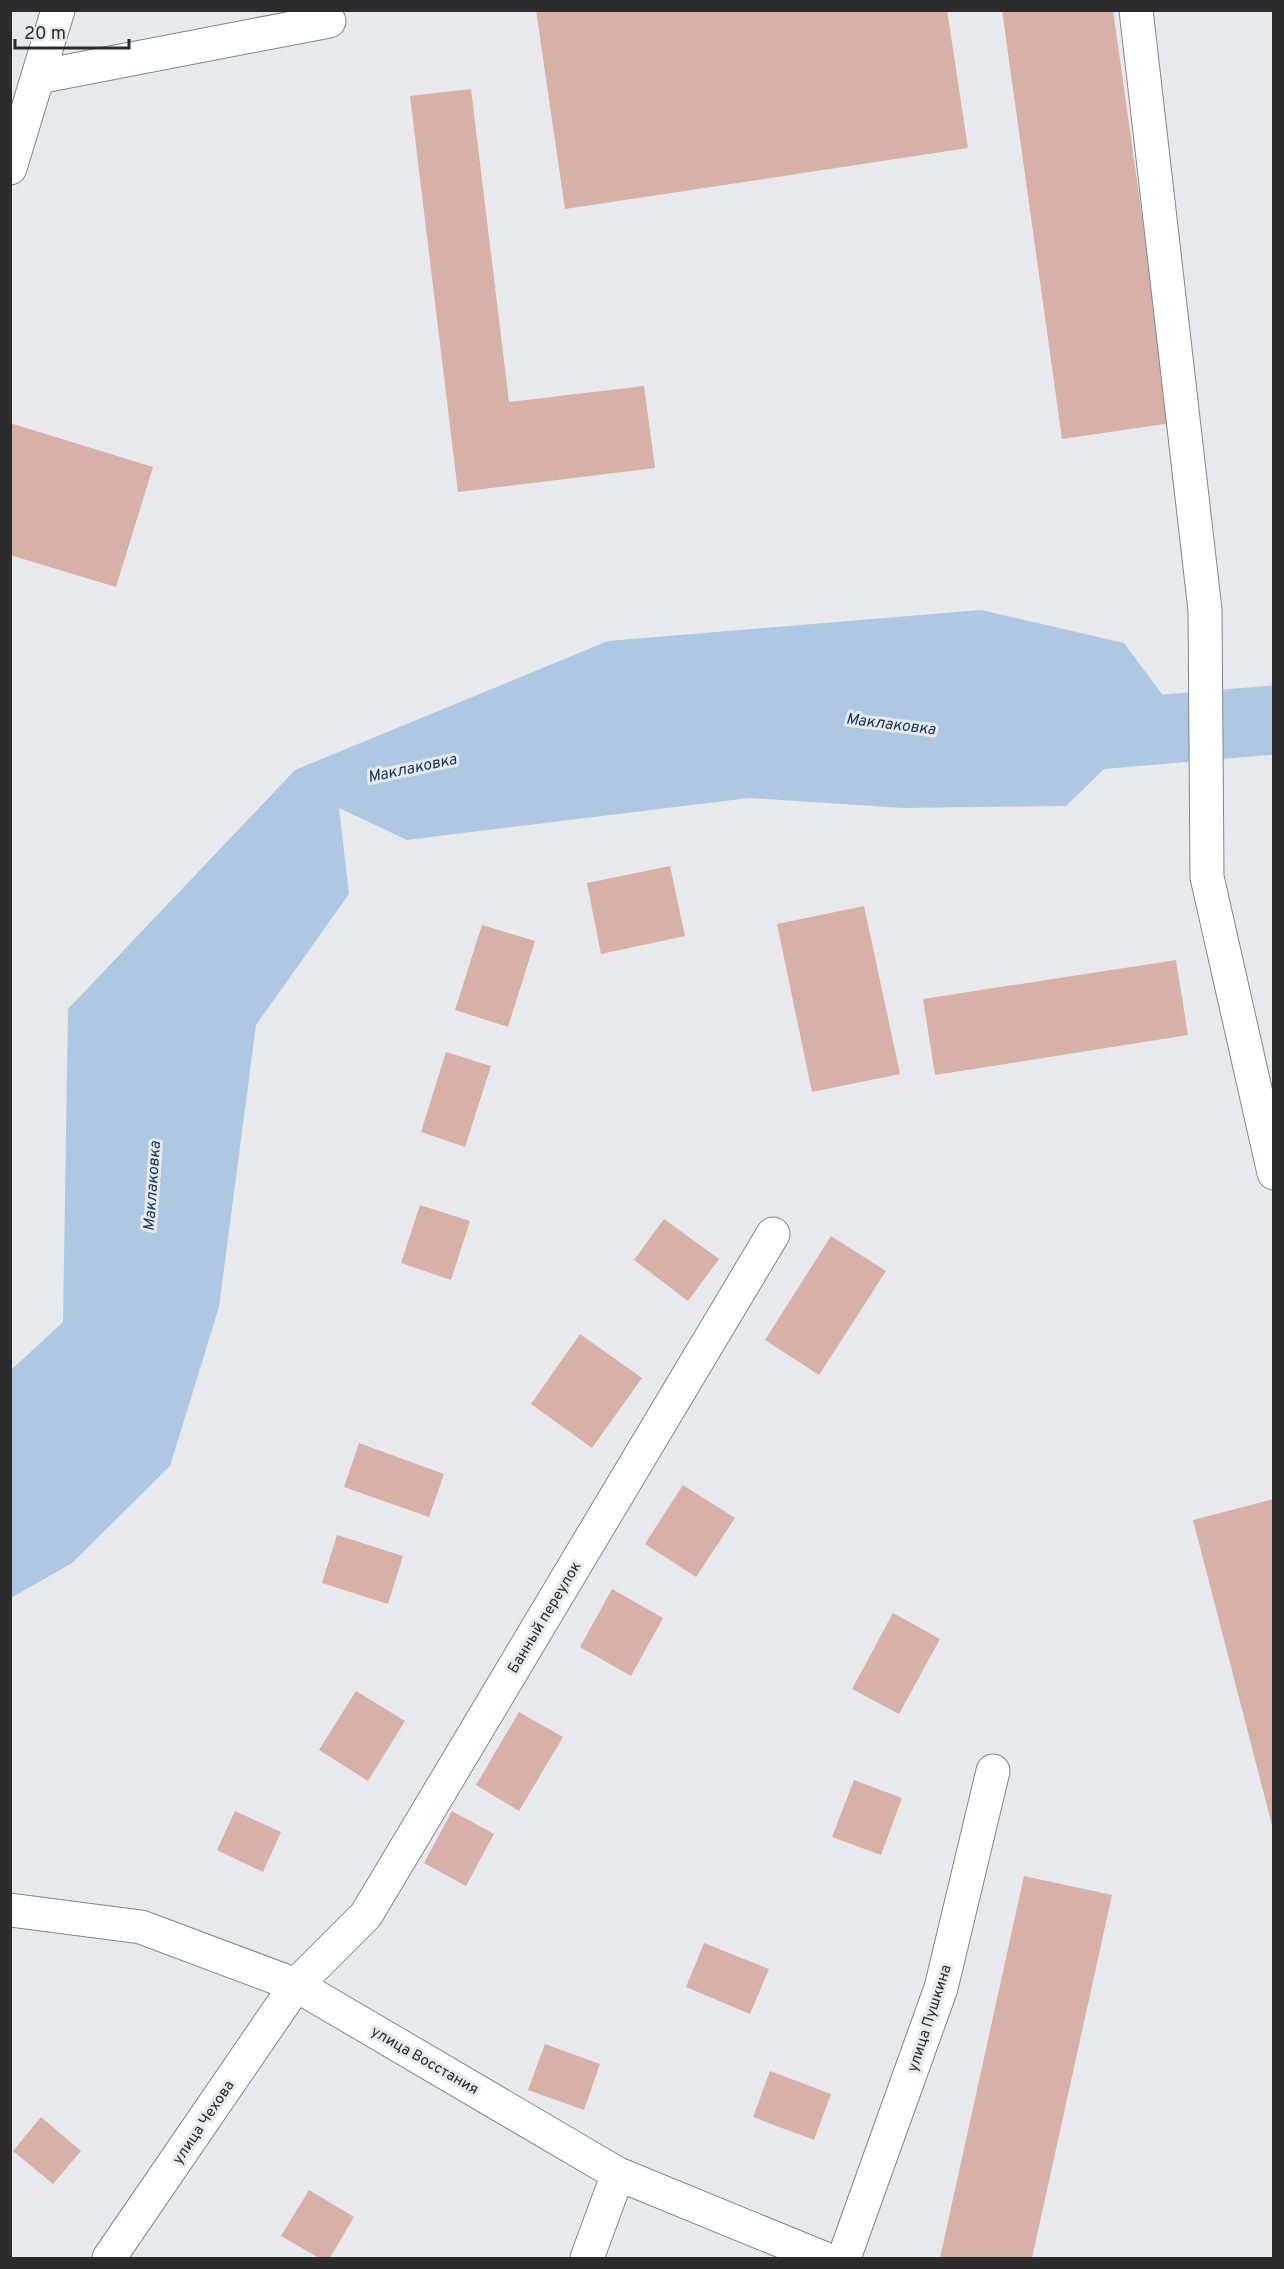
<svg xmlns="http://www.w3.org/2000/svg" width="1284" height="2269" font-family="Overpass,sans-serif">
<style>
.water{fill:#aec8e3}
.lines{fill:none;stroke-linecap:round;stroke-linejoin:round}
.river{stroke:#aec8e3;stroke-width:69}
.building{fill:#d7b0a7}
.minor-casing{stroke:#848588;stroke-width:35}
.minor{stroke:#fff;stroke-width:33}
.labels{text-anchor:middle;stroke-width:6;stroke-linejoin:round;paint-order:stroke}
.street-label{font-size:15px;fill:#2b2b2c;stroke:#e8e9ed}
.water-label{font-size:16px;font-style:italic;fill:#0c375a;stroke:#e8e9ed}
</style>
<rect width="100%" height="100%" fill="#e8e9ed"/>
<path class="water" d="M981,610L1124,643L1170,705L1066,806L903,808L749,798L407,840L339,808L349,894L256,1025L219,1307L170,1466L72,1563L11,1598V1370L63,1322L68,1009L295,770L608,641Z"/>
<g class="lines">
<path class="river" d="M1048,739L1274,720"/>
</g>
<path class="building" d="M536,10H947L968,148L565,209Z
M1002,10H1113L1171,423L1062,439Z
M471,89L509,402L644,386L655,468L458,492L410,96Z
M10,423L153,467L116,587L10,555Z
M670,866L685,936L601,954L587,883Z
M864,906L900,1074L812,1092L777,924Z
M482,925L535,941L508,1027L455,1010Z
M1176,960L1188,1035L935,1075L923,999Z
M446,1052L491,1066L465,1147L421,1132Z
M420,1205L470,1221L451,1280L401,1263Z
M664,1219L719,1259L688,1301L634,1260Z
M831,1236L886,1271L819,1375L765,1340Z
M580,1334L642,1378L592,1448L531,1404Z
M359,1443L444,1474L429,1517L344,1487Z
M683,1485L735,1518L696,1577L645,1544Z
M1274,1499V1829H1273L1193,1520Z
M337,1535L403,1556L388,1604L322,1583Z
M612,1589L663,1618L631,1676L580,1647Z
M893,1613L940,1639L899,1714L852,1689Z
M356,1691L405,1721L368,1781L319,1750Z
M519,1712L563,1737L519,1811L476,1785Z
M854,1780L902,1798L881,1855L832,1837Z
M235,1811L281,1832L263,1872L217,1850Z
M452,1811L494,1834L466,1886L424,1863Z
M1024,1876L1112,1895L1032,2258H940Z
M704,1943L769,1969L750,2014L686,1987Z
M545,2044L600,2064L584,2110L528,2090Z
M770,2071L831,2094L814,2140L753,2117Z
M41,2117L81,2151L53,2184L13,2151Z
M309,2190L354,2217L330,2258H319L281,2236Z"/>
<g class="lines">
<defs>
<path id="minor" d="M1136,10L1205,610L1207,877L1274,1173
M38,77L329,21
M10,168L58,10
M10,1910L141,1927L296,1985L618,2174L823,2258
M109,2258L296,1985L366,1915L773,1234
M587,2258L618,2174
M844,2258L941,1988L993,1771"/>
</defs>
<use href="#minor" class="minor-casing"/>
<use href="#minor" class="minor"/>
</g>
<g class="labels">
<g class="street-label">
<text transform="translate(544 1617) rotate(-59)" y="5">Банный переулок</text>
<text transform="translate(929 2018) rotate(-72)" y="5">улица Пушкина</text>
<text transform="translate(425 2060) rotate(30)" y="5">улица Восстания</text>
<text transform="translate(203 2122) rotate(-56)" y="5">улица Чехова</text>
</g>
<g class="water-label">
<text transform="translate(891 723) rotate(7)" y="6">Маклаковка</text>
<text transform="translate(412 767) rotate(-12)" y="6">Маклаковка</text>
<text transform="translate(151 1186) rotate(-86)" y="6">Маклаковка</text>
</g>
</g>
<rect width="1284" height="2269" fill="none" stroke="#2b2b2c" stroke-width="24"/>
<path d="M15 39v9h114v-9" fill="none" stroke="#2b2b2c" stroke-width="3"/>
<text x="24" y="39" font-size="18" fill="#2b2b2c" stroke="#e8e9ed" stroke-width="4.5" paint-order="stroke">20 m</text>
</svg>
